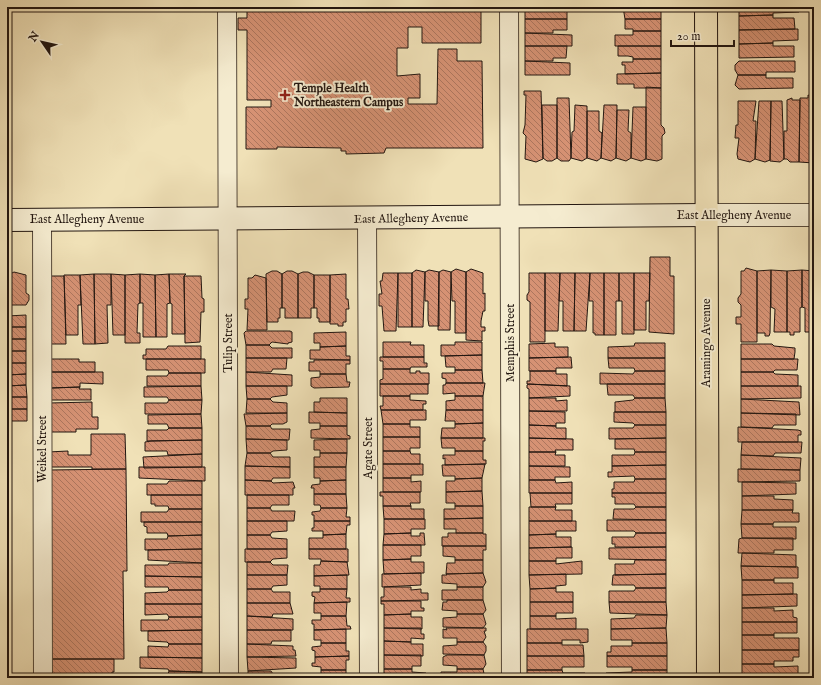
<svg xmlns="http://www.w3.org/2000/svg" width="821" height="685" font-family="'IM FELL English',serif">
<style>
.building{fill:url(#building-back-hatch);stroke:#221610}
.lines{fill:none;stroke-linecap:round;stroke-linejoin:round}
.minor-casing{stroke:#56493a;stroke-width:20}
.tertiary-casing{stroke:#56493a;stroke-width:24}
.secondary-casing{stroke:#221610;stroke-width:24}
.primary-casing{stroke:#221610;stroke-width:24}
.minor{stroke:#f5ecd0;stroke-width:18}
.tertiary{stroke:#f5ecd0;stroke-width:22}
.secondary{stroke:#f5ecd0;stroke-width:22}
.primary{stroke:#f0e1b7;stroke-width:22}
.poi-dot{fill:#8f2418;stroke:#f5ecd0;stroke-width:1.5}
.labels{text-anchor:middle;stroke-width:4;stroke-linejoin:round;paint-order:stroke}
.poi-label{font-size:12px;font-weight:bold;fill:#221610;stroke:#f5ecd0;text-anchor:start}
.street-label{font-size:12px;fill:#221610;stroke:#f5ecd0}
</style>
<defs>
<pattern id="building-back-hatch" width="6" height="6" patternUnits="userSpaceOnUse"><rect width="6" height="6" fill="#d69274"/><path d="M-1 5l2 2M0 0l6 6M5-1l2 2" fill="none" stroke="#ad765e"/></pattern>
</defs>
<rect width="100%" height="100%" fill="#f0e1b7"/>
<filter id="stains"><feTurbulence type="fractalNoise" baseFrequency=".005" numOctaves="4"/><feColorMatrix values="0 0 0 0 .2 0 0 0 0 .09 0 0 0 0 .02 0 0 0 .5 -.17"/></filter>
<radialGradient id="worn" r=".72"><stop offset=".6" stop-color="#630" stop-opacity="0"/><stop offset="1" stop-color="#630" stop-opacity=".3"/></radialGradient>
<path class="building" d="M247,7H481V43H422V27H408V48H397V76L420,74V98H408V104H437L438,49H457V61H482L483,148H386L384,153L346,154V151H341V148L277,147V149H246V107H271V100H247V30H238V18H247Z
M525,7L567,8V19H525Z
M623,7H661V19H625Z
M739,7H799V12L773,13V15L739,16Z
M773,15V18H794L795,29L739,30V16Z
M525,19H567V30H553V33H525Z
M625,19H661V31H633V29H625Z
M798,29V40L773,41V43L739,44V30Z
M633,31H661V46H615V35H633Z
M525,33L572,35V46H525Z
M773,43V46H794V57L739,58V44Z
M525,46H567L566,58H553V61H525Z
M618,46H661V59H633V57L628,56H618Z
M633,59H661V73L625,74V65H622V62H633Z
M525,61L570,63V75H525Z
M739,61H795V72H766V75H738L735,70V65Z
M661,73V88H634V84H617V74Z
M738,75H766V78H793V88L739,89L735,85Z
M646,87L661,88V125L664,128L665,133L662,136V159L657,161L646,159Z
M524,91H541L543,159L536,162L525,159L526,136L523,133L525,125L526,95H524Z
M808,95L811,96L812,98L814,163L799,162L800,98H808Z
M557,98H569L571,158L569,161H561L557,158Z
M792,98V100H800L799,162H790L787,159H784V131H787V100Z
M738,101H756L753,121H756L755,159L750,162L738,159L737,154L739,138H735L736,125H738Z
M759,101H771L770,160L765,162L755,159Z
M771,101H782L784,159L780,162L770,161Z
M542,105H557V158L552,161H547L543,158Z
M575,105L587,106V158L582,161L571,158L572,132L574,131Z
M604,105H617L616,158L611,161L601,158Z
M633,107H646V159L641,161L631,158Z
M617,110H629L628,131L631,133V158L626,161L616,158Z
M587,111H599V131L602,133L601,158L597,161L587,158Z
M650,257H670V276H674V334L649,332Z
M746,268L757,271V342H741V324H736V317H741V305L738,302V298L741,294V271H744Z
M456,269L466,272V333H455V301H452L451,272Z
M471,269L483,273V294L485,293V311H483L481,321V327H485V331H482V341L466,340V272Z
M416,270L425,272L423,327H412V273Z
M429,270L439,272V326H429L428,320V301H425V272Z
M443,270L451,272L450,330H438L439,272Z
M771,270L787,271V332H774L775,309L771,307Z
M771,270L770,333L769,336H765V333H757V271Z
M802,270L814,271V332H805V308L802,307Z
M802,270V307L800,308V332H794V335H790V332H787V271Z
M272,271H277L282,274V308H280V318H278V322H267L266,274Z
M287,271H292L298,274V318H285V308H282V274Z
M14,272L26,275V293L29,295V300L26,305H7L8,275Z
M303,272H308L314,275V308H311V318H298V274Z
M383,273H398L396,331H384L382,306H379V294H382L380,281H382Z
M398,273H412V327H398Z
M529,273H545V342H530V302L527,300V295L529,292Z
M545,273H560L558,331H545Z
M560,273H575L574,331H563V301H559Z
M575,273H590L586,331H574Z
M590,273H604V335H595V333H593V301H589Z
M604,273H619V301H616V335H604Z
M619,273H634V334H622V301H619Z
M634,273H650L649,301H646V330H634Z
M94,274H111V305H107L108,343L95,344Z
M94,274L95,344H83L80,275Z
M111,274L125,275V335H113Z
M140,274L155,275L156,337H143V303H140Z
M140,274V303L138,304L137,333H140V343H125V275Z
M169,274H186L184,276L185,334H172V304L170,303Z
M169,274L170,303L167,304V337H156L155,275Z
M346,274V299H348L349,309H346V322H343V326H338V324H330V275Z
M64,275H80L81,305H78V335H66Z
M255,275L266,278L267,330H247L248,309H245V299H248V278H252Z
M314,275H330V322H319V318H317V308H314Z
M48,276H64L66,344H51Z
M184,276H201L202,298L204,299V312H201L200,342L185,343Z
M26,315V327H7V316Z
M7,327H26V339H7Z
M246,331H290L292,332V342L288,343V344L272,342L269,345H246L244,333Z
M346,332V346L320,347V343H314V333Z
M7,339H26V351H7Z
M383,342H411L410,345H424V357H383Z
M455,342H482V355L441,356V345H455Z
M555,343V347H568V357L529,358V344Z
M635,343H665V358H608V347L634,346Z
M741,344H772L774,346L795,348V352L794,359H741Z
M246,345H269L272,348H292V358H246Z
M168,346H201V359H143V355H146V349H166Z
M346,346V356H350V360L310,359V350H320V347Z
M7,351H26V363H7Z
M482,355V370H455V367H446L445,356Z
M380,357H424V363H427V367H411L410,369H383V361H380Z
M571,357L572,368H556V371H529V358Z
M246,358H287L286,369H273L271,372H246Z
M608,358H665V371H635L634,368H609Z
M51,359H79V362H95V372H51Z
M146,359H205V373H169L168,370H146Z
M741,359H798L797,370H775L773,372H741Z
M314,360H350V364H346V374H320V371H309V362H314Z
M7,363H26V374L7,375Z
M383,369H410V373H416V371H420V373H429V384H380V380L383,379Z
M455,370H482L483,383H446V379L442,378V373H455Z
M530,371H556V374H567V386L527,384V381H530Z
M635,371H665V384H600V373L633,374Z
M51,372H103V384L80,383V387L51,388Z
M246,372L292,375V386H246Z
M741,372H773L775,374L798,375V386H741Z
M169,373H201V386H147V376H167Z
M26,374V385L7,386V375Z
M320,374H346L347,382H350L349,387L314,388L311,386V378L320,377Z
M446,383H485L483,396H455V393L443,394V385H445Z
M380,384H428V394H410V396H380Z
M529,384L570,386V396L529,398V389L527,388V385Z
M607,384H665V398H635L633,395H608Z
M26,385L27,397H7V386Z
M201,386L202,400H169L167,397H144V387Z
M246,386H287V395L272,397L270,399H247Z
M741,386H801V398L741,399Z
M80,387L79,389H91V400H50L51,388Z
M383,396H410V400L426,401V404H423V410H381L380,406H383Z
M455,396H483V410H446V401L455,400Z
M7,397H27V409H7Z
M320,398H347V413L314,412V402H320Z
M529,398H556V401L567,400V411H529Z
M635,398H665L666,412H615V402L633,400Z
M247,399H270L273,402L287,403V413H246Z
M741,399L799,402L800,415L741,413Z
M169,400H202L201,414H145V403H167Z
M92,402V417H98V429H76V432H49V403Z
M7,409H27V421H7Z
M381,410H426V420H410V424H383Z
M446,410H483V423L455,424V421H445Z
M529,411L565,412V423H556V426L529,425Z
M309,412L347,413V426H320V423H309Z
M614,412H666V425H635L633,423L614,422Z
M287,413V422L283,424H272L270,426H246L244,414Z
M741,413L796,414V425H774L772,428L741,427Z
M201,414L202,428H169L167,424H148V415Z
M483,423V438H441L442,428H455V424Z
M383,424H410V427H420V437H383Z
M529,425L556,426V428H566V439L529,438Z
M635,425H666V438L609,439V428H633Z
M246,426H270L272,429H290L289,440L246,439Z
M320,426H347V435L350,436V439L311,438V430L320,429Z
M738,427L798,430L801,431V435H798V442H738Z
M169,428H202V440L147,441V430H167Z
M91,434H125L126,469H92V467H48V452L68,451V455H91Z
M383,437H420V448H410V451H383Z
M441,438H485V441H483V451H455V448H442Z
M529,438L573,439V450H555L556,452H529Z
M666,438V452H635L634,449H615V439Z
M246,439L287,440V450L273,451L270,453H247Z
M347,439V453H320V450H314V440Z
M202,440V454L168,455L167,451H145V442L151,441Z
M742,442H802L801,453H775L773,456L741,455Z
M383,451H410L411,454H420V464H383Z
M455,451H483V460H486V464L445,465V458L443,459V455H455Z
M529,452H556L555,455H565V466H529Z
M635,452H666V465L612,466V455H634Z
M247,453H270L273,457H290V467L245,466Z
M320,453H347L346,467H314V457H320Z
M202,454V467L144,468L143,457Z
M741,455L801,458L800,470L741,469Z
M383,464H423V475H411V478H383Z
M485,464L482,478L455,479V476H443L442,465Z
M666,465V479H635L634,476L608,477V472H612V466Z
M245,466L290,467V478H273L271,481L245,480Z
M529,466L570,467V477H555V480H529Z
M139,467H205V481L139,478Z
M314,467H346V480L320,481V478H314Z
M126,469L127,571H123L124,659H50L49,470Z
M738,469L800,470V481L738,482Z
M383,478H411V482L421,481V492H383Z
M482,478V491L446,492V481H455V479Z
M635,479H666V493H612V489H614V482H634Z
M245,480L271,481L273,483L293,482L295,488H293V495H245Z
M346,480V494H314V488H311L312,485L320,484V481Z
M529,480H555L556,483L572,482V493H529Z
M169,481H202V495H147V484H167Z
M742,482L796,483V494L742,496Z
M482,491L483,506H455V503H446V492Z
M380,492H420V503H410L411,506H383V496H380Z
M530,493H572V504H555L556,507H531Z
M612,493H666V507H636L634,504H615V497H612Z
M314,494H346L347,508H321L320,505H314Z
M151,495H202V509H169L168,506H155V504H151Z
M247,495H289V505H272L270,508H247Z
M742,496H774V499L793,500V510H742Z
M383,506H411V509H424V519H384Z
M455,506H483V518L444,519V509H455Z
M529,507H556L555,510H572V521H529Z
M636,507H666V520L613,519L614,509H634Z
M247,508H270L272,511H295L294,521H247Z
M321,508H347L346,517H350V521H314V515H312V512L320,511Z
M169,509H202V522H141V512H167Z
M742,510H793L792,513H799V522H774L773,524H741Z
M483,518V533H456V529H444V519Z
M384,519H425V529H411V533L384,534Z
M607,520H666V533H636L634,531H607Z
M247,521H287V531L272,532L270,535H247Z
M314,521H350V525H347L346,534L323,535V531H312V528H314Z
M529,521H576V531H556V534L529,535Z
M144,522H202V535L168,536L167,533H147V527L144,526Z
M741,524H773V527H796V539L742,538Z
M411,533V536H420V533H424L425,545H383L384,534Z
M448,533H483V534H486V546H442V537H448Z
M636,533H666V547H615V544H612V537H634Z
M346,534V549H309V538H323V535Z
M556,534V537H571V547L529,548V535Z
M202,535V549L145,550V539H167L168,536Z
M247,535H270L272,538L287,539V549H247Z
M742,538H793V550H774V553H738L739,539Z
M383,545H421V556H411V559L383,560Z
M443,546H486V550H483V560H455V557L443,556Z
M572,547V558H556V561H529V548Z
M666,547V560L609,559V548Z
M202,549V563L148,560V550Z
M245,549H287V558L273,559L270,562H245Z
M309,549H348V562L321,561V559H309Z
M742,553L796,555V567L741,566Z
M411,559V562H424V573L384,574L383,560Z
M455,560H483V573L446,574L447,563H455Z
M635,560H666V574L615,575V564H634Z
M321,561L347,562L349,575L314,576V565H320Z
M529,561H556V564L582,561V574L529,575Z
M247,562H270L273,565H288L287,575H247Z
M169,563H202V577L145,576V565H168Z
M741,566L798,567V578H774V580H742Z
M421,573V585L382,587V574Z
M483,573L486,582L483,587H457V584L442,583V575H447L446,574Z
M566,574V585L556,586V588L530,589L529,575Z
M666,574V588H636L634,585H612L613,575Z
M247,575H287V585L273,586L271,589H247Z
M347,575V589H320V586H314V576Z
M145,576L202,577V590H169L168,587H145Z
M742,580H774V583H793V594L742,595Z
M384,587H411V590L421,589V593H428V600L381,601V597H384Z
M457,587H483V600H442V590H457Z
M556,588V592H573V602H530V589Z
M636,588H666V602H609V591H634Z
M247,589H271L273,592H290V603H247Z
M320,589H347L346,598H350V602L314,603L315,597L312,596V592H320Z
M169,590H202V604H145V593L167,592Z
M793,594H797V606L742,608V595Z
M447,600H483L486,610L483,614H457V611L442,610L443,602H447Z
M381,601H421V608H424V611H411V614L384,615V604H381Z
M347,602L346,616H321V613H314V603Z
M530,602H573V613H556V616H530Z
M609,602H666L667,615L610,613Z
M247,603H290L293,614H273L272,617L247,616Z
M145,604H202V617H169L167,614L145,615Z
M742,608H774V611L793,610V617L797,618V622H742Z
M411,614V617H422V629L384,628V615Z
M457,614H483L486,624L483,628L443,627V618L457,617Z
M636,615H667L666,628L611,629V619L634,618Z
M247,616L293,619V630H247Z
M321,616H346L347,626H350L351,629L314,630V624H312V620H321Z
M530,616H556V619L576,618V629H530Z
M169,617H202V630L141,631V620H168Z
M742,622H797V633H774V635H742Z
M384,628H421V634H424V639L411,638V642L384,641Z
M446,628H486V631H484L486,637L483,642H457V638H443V629L447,630Z
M666,628L667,643H632V640H611V629Z
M346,629V643H321V640H314V630Z
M527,629H588V642L580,643V640H562V643H527Z
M202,630V644H169L167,642L148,641V631Z
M247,630H291V641H272L271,644H247Z
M742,635H774V638H799V650H742Z
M384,641L411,642V644H423V656L384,655Z
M457,642H483L486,646V651L484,655L443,654V646L457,645Z
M321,643H346V651H349V656L315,657V651L312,650V647L321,646Z
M527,643H562V645H583L584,656H527Z
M632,643H667V656H607V652H611V646H632Z
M169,644H202V658L148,657V646L168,647Z
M247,644L293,646V650H295L296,656L247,657Z
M742,650H799V657H793V661H774V664H742Z
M384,655H421V666H412V669H384Z
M447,655H484L486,664L483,669H457V666L443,665V657Z
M349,656V660H346V670H321V667L312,666V663H315V657Z
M527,656H584V667H562V670H527Z
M607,656H667V670H632V667H607Z
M140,657L202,658V672L169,671L168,669L140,668Z
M247,657L296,658V668L248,671Z
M50,659H114V672H112V674H51Z
M742,664H774V667L798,666V678H742Z
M384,669H412V672L426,673L427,678H384Z
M457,669H483L485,678H441V672H457Z
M321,670H346V678H312V674H321Z
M527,670H562L563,673H585V678H527Z
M632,670H667V678H606V673L632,672Z
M169,671L202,672V678H140V674H168Z
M248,671H271L273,674H288V678H248Z
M51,674H87V678H51Z"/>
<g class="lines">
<defs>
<path id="minor" d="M227,7L229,678
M509,7L511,678
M367,218L369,678
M42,220L43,678"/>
<path id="tertiary" d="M706,215H814"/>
<path id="secondary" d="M7,220L706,215"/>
<path id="primary" d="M706,7L708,678"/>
</defs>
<use href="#minor" class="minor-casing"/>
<use href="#tertiary" class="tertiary-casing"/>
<use href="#secondary" class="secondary-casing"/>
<use href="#primary" class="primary-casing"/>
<use href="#minor" class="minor"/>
<use href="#tertiary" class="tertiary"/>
<use href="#secondary" class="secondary"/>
<use href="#primary" class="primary"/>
</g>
<path class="poi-dot" d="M283 89h4v4h4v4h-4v4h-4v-4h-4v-4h4z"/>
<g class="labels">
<g class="poi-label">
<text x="294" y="92">Temple Health<tspan x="294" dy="14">Northeastern Campus</tspan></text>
</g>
<g class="street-label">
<text x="734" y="219">East Allegheny Avenue</text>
<text transform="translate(411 218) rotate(-1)" y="4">East Allegheny Avenue</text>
<text x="87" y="223">East Allegheny Avenue</text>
<text transform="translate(228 343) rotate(-90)" y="4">Tulip Street</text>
<text transform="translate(510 343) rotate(-90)" y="4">Memphis Street</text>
<text transform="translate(706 343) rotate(-90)" y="4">Aramingo Avenue</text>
<text transform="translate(368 448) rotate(-90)" y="4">Agate Street</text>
<text transform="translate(42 449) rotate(-90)" y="4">Weikel Street</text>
</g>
</g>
<rect width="821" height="685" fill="none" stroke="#f0e1b7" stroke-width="24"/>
<rect x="8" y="8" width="805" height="669" fill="none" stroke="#221610" stroke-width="2"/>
<rect x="12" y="12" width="797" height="661" fill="none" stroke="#221610"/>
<g transform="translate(42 42) rotate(304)" stroke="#f5ecd0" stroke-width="3" paint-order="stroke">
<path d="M0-3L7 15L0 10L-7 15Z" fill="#221610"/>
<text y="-6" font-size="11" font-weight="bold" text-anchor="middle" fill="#221610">N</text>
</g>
<path d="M671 40v6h63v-6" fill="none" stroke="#221610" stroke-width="2"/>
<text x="677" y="40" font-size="12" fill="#221610" stroke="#f5ecd0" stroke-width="3" paint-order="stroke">20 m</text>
<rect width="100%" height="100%" filter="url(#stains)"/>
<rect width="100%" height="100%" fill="url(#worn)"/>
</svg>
